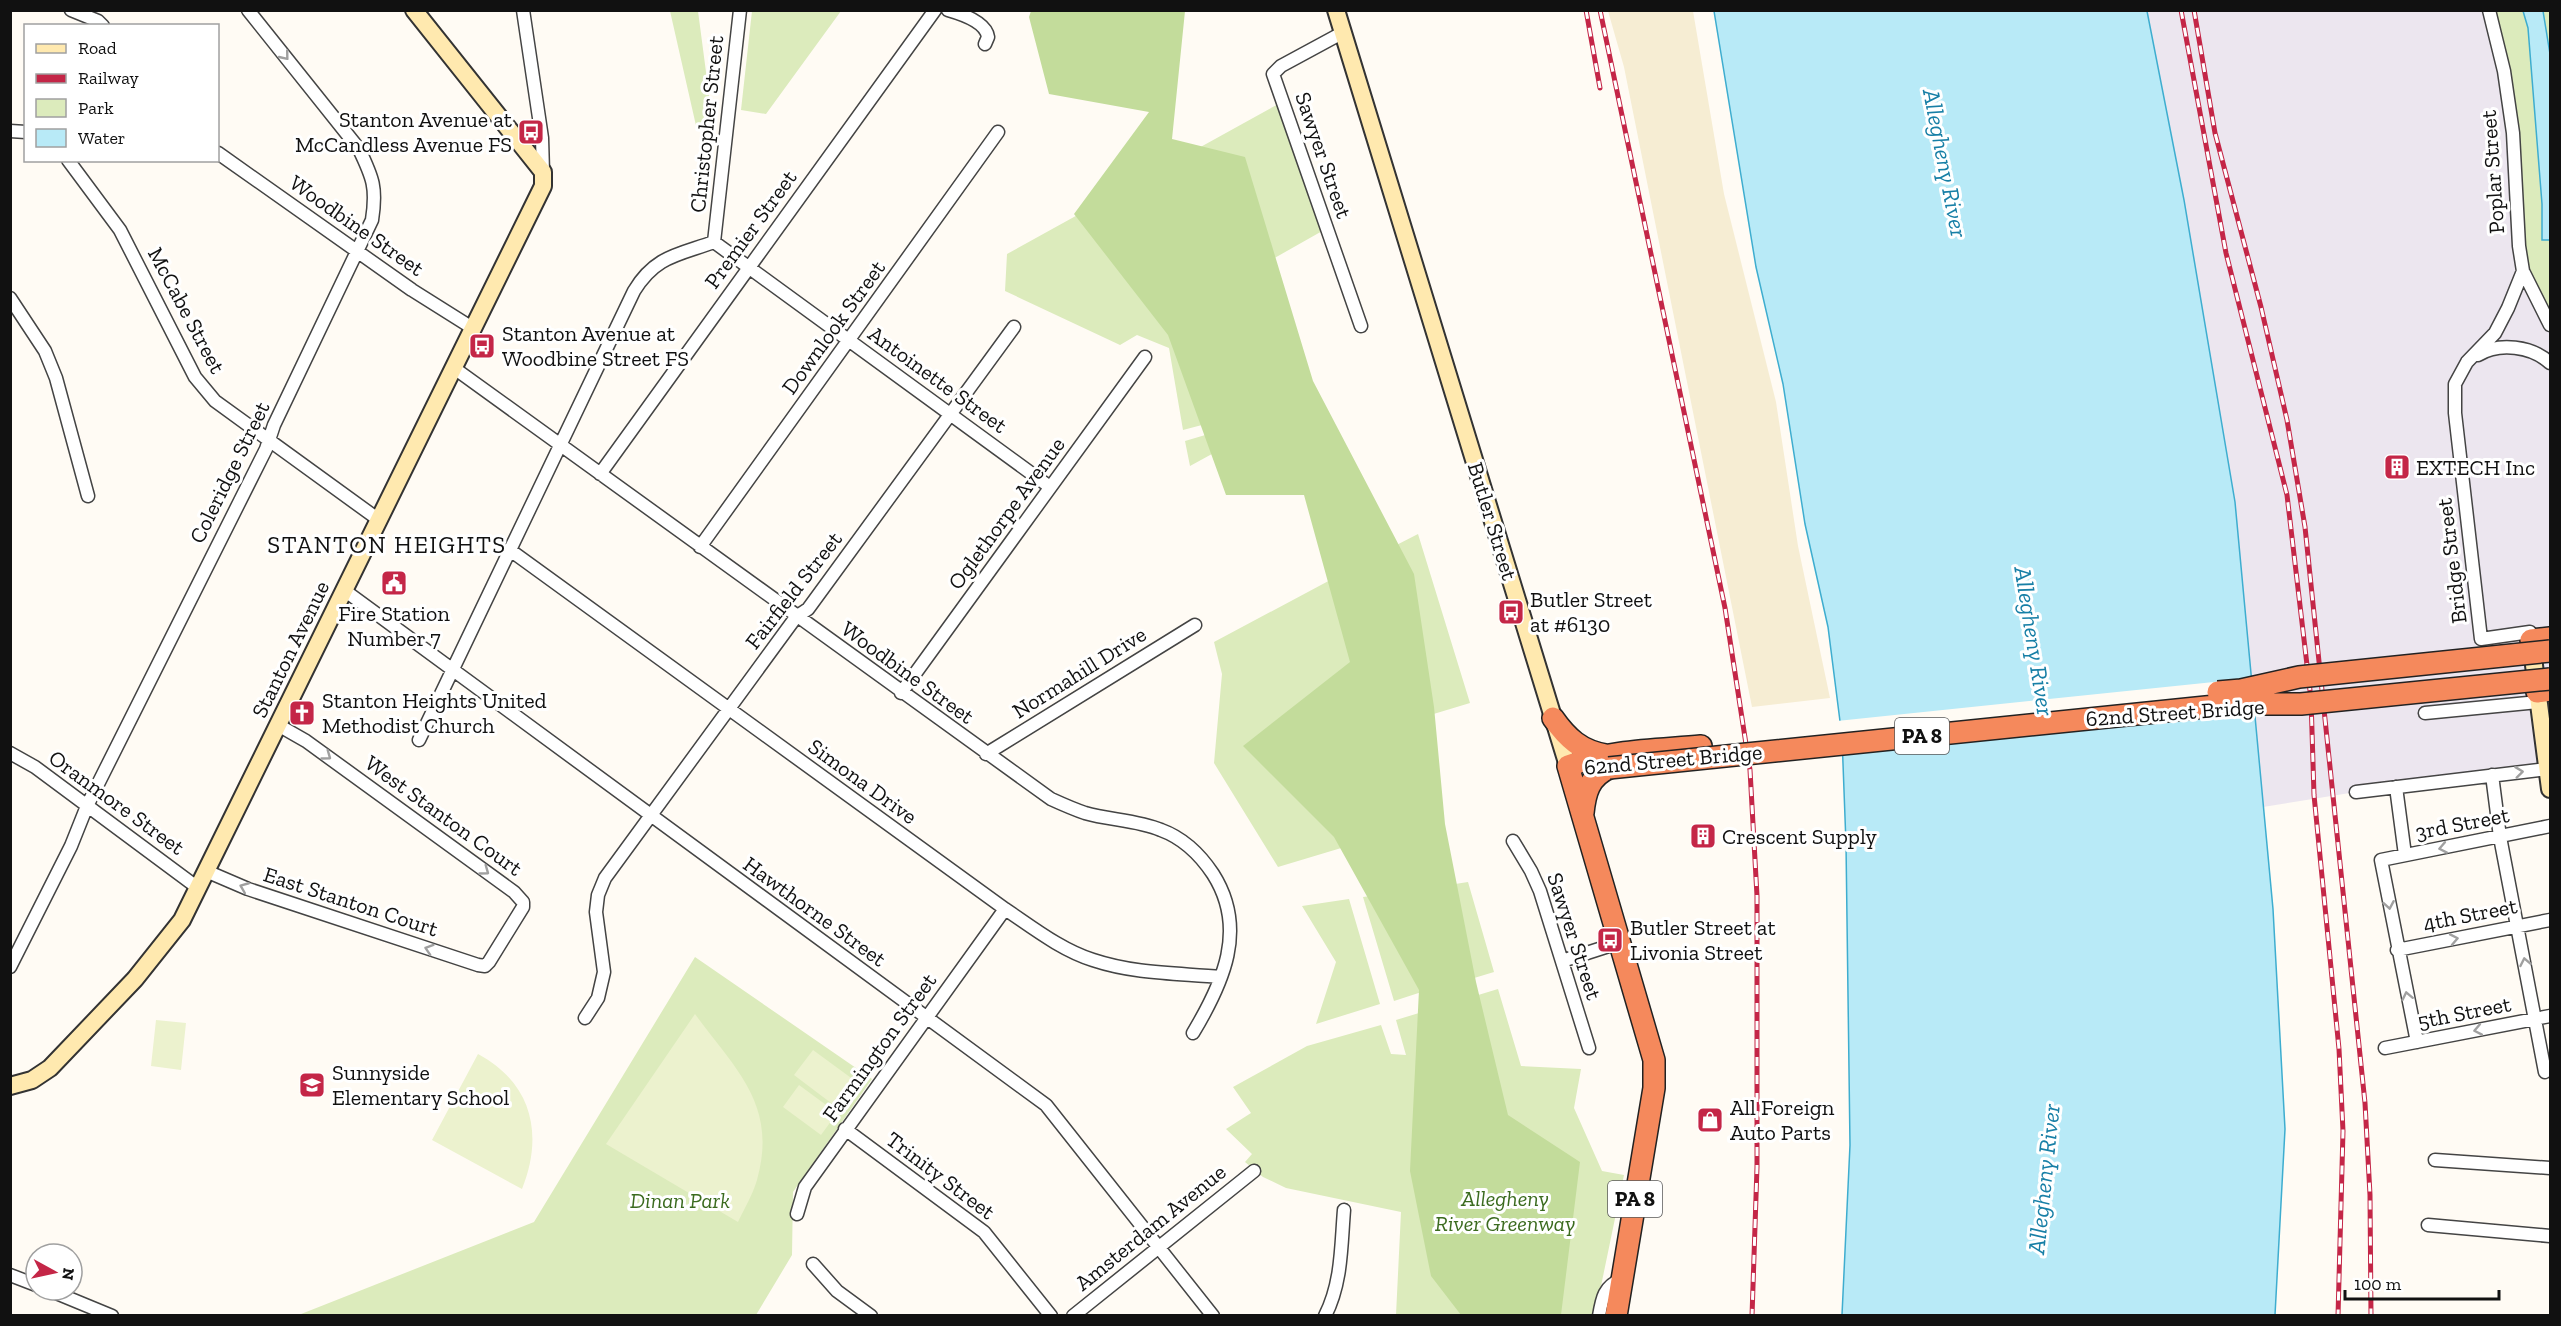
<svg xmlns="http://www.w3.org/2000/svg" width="2561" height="1326" font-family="'Zilla Slab',serif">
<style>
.industrial{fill:#ece6ef}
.farmland{fill:#f6edd3}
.green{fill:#dcebbc}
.forest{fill:#c3dc9b}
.pitch{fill:#ecf2ce}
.water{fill:#b8eaf7;stroke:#3eadcf;stroke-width:1.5}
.pier{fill:#fffbf4}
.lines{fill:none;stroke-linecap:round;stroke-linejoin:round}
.street-casing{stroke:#444;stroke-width:15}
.secondary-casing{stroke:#333;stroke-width:20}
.highway-casing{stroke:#222;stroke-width:24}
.street{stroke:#fff;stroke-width:12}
.secondary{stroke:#ffe9af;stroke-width:16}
.highway{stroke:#f5895c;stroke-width:21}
.rail-casing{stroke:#c42647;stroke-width:5}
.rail{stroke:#fff;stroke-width:3;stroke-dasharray:9;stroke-linecap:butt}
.highway-bridge-casing{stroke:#222;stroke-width:24;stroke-linecap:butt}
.highway-bridge{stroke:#f5895c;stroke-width:21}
.oneway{stroke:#a0a0a0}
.labels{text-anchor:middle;stroke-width:6;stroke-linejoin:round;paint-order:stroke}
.shield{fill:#fff;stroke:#585858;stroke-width:1.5}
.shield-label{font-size:21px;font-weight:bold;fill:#111}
.poi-label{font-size:22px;fill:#111;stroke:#fff;text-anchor:start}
.street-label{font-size:22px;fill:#111;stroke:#fff}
.park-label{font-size:22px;font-style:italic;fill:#3b6b1f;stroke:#fff}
.water-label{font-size:24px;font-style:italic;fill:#177fa6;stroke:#fff}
.neighbourhood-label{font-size:24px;letter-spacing:1.5px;fill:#111;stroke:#fff}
</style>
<rect width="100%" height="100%" fill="#fffbf4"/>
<path class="industrial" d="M2147,11H2495L2550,301V789L2547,769L2356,792L2263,807L2235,502L2184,200Z"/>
<path class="farmland" d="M1608,11H1693L1724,194L1776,402L1798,546L1830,698L1752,707L1624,67Z"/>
<path class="green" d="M670,11H698L714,133L697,130Z
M752,11H841L766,114L741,110Z
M2489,11H2550V325L2523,271L2516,171Z
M1280,103L1324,230L1264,264L1236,416L1183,430L1169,348L1137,335L1120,345L1005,291L1007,254Z
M1239,425L1243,437L1190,466L1185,441Z
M1418,534L1470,703L1427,716L1377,555Z
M1364,562L1441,818L1278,867L1214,763L1222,674L1214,642Z
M1468,882L1494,972L1451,985L1423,889Z
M1408,891L1437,987L1394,1001L1363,897Z
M1349,899L1380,1004L1316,1024L1336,962L1302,906Z
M695,957L872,1079L793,1192L792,1255L756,1315L296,1316L534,1222Z
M1498,989L1521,1066L1581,1069L1574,1108L1602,1171L1624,1175L1595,1315H1396L1401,1212L1286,1188L1263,1177L1245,1162L1252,1154L1226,1129L1251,1113L1233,1087L1307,1046L1381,1025L1391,1054L1406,1055L1396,1020Z"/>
<path class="forest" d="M1031,11H1185L1172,139L1245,157L1313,381L1414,574L1434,707L1445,824L1476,982L1508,1115L1580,1162L1561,1315H1461L1431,1276L1410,1171L1419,990L1334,837L1243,746L1350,662L1304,495H1226L1168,335L1074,214L1149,112L1049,94L1029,17Z"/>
<path class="pitch" d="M695,1014C736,1070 778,1105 757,1180C753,1194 744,1209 738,1222L606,1144Z
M156,1020L186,1023L181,1070L151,1066Z
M813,1050L858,1083L839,1109L794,1075Z
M478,1054C532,1083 544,1134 522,1189L432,1140Z
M799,1085L837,1113L821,1135L783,1107Z"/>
<path class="water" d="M1714,11H2147L2184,200L2235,502L2273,909L2285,1129L2275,1315H1842L1850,1145L1846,844L1842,737L1828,627L1805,524L1783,384L1756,267Z
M2523,11H2543L2550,54V240H2542V204L2528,28Z"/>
<path class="pier" d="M2243,679L2257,709L1839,737L1837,721Z"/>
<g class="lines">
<defs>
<path id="street" d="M71,10L98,21L103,26
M523,10L542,138L543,172
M948,10C962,14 986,22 988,37L985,44
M2489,10L2504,71L2513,133L2519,246L2523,271L2550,325
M1342,33L1281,66L1273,74L1361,326
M10,131L26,132
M218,153L412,290L474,329
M68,160L120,230L195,377L215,401L379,520
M714,242L1050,487
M714,242L740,10
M2523,271L2508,308L2495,333L2467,362L2455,384V413L2481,639L2530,632
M10,298L45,351L56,378L88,496
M2478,355C2499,342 2532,346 2550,363
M454,368L1051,799C1062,804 1073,809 1085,813C1109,820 1138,820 1161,830C1183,838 1201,856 1213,874C1248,929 1223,983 1193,1033
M600,474L935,10
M700,547L998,132
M510,550L1005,909C1032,927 1061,950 1093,960C1135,974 1177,973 1221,977
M344,590L1046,1105L1213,1316
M901,693L1145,357
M2425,713L2538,702
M419,740L634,291C655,256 678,255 714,242
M10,753L35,767L198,888
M986,754L1195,625
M2492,775L2500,837L2545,1072
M2396,787L2405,855
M2356,792L2547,769
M1513,841L1531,871L1540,891L1589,1048
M206,871L248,889L478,965L485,966L489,962L523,907V902L514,892L306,741L278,725
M2397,950L2550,920
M1562,961L1621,942
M10,967L71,846L87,806L266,449L274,425L372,220C377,188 373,178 359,149L248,10
M585,1018L598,998L604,972L596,912L598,895L605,878L796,617L808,609L1014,327
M2417,1042L2381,860L2550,826
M2385,1048L2550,1016
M845,1129L984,1232L1051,1316
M2435,1160L2550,1168
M797,1214L805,1187L1005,909
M2428,1225L2550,1236
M813,1264L837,1291L871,1316
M10,1275L36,1285
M49,1290L112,1316
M1073,1316L1254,1171
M1325,1316C1342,1283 1341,1246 1344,1210
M1599,1316C1602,1298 1604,1286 1622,1279"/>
<path id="secondary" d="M1336,10L1568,766
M2531,642L2550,789
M10,1086L32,1080L50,1068L135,979L182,920L543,186V172L414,10"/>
<path id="highway" d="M2531,640L2550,638
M2537,692L2550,690
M1553,718C1567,738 1581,751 1606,755
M1568,766L1654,1060V1088L1616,1316
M1568,766C1609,750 1658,750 1701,746
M1583,813C1585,793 1589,777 1609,768"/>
</defs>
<use href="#street" class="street-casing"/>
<use href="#secondary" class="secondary-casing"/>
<use href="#highway" class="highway-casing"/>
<use href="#street" class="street"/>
<use href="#secondary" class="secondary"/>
<use href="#highway" class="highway"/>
<defs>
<path id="rail" d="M1586,10L1600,88
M1600,10L1725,608L1750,770L1757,896V1167L1752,1316
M2181,10L2226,253L2287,495L2311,699L2314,795L2339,1049L2343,1131L2338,1316
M2194,10L2215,133L2261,307L2287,420L2305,527L2365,1103L2370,1195L2371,1316"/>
</defs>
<use href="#rail" class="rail-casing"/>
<use href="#rail" class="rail"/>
<defs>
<path id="highway-bridge" d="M2218,692L2241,690L2299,677L2550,651
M1609,768L2235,704H2301L2550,679"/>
</defs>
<use href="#highway-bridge" class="highway-bridge-casing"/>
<use href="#highway-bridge" class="highway-bridge"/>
</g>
<defs><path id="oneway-chevron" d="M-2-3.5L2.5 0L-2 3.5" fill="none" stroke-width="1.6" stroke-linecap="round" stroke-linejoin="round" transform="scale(1.5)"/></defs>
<g class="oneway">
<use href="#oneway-chevron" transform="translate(285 56) rotate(51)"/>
<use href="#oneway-chevron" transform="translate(327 756) rotate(36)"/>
<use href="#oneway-chevron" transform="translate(2519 772) rotate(-7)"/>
<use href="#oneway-chevron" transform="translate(2443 848) rotate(169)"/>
<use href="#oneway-chevron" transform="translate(485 871) rotate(36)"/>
<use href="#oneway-chevron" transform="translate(244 887) rotate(-158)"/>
<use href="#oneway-chevron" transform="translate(2389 905) rotate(80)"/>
<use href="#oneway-chevron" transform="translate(2454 939) rotate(-11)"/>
<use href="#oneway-chevron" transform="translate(429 949) rotate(-162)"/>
<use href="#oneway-chevron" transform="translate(2525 962) rotate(-101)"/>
<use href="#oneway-chevron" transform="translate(2407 996) rotate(-102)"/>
<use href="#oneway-chevron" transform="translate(2478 1030) rotate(169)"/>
</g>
<defs>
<symbol id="bus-square" viewBox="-11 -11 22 22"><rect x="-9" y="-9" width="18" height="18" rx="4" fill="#c42647" stroke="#fff"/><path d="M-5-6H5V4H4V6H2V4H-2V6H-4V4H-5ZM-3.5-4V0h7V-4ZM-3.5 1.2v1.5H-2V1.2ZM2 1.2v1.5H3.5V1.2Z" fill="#fff"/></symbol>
<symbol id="building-square" viewBox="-11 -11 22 22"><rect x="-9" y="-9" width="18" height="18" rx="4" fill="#c42647" stroke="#fff"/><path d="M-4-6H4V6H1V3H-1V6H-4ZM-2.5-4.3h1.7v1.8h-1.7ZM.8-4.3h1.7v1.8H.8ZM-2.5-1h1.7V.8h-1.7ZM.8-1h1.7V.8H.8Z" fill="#fff"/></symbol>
<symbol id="civic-square" viewBox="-11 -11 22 22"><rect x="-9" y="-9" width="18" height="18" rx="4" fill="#c42647" stroke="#fff"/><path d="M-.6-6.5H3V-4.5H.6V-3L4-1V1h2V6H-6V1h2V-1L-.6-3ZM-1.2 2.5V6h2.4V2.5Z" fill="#fff"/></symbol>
<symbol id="church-square" viewBox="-11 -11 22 22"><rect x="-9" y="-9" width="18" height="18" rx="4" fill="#c42647" stroke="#fff"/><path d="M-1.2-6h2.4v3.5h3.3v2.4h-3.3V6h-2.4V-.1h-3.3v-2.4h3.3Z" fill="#fff"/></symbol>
<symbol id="school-square" viewBox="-11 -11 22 22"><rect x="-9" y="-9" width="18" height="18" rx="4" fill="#c42647" stroke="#fff"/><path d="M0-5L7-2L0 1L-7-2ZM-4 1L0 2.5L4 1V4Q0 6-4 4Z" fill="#fff"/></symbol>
<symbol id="shop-square" viewBox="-11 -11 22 22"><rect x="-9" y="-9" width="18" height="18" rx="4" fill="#c42647" stroke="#fff"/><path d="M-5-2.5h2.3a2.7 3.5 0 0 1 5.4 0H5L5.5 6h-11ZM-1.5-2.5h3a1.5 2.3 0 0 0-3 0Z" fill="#fff"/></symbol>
</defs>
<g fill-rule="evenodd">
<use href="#bus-square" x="516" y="117" width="30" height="30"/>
<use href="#bus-square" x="467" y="331" width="30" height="30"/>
<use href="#building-square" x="2382" y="452" width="30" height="30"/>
<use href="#civic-square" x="379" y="568" width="30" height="30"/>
<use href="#bus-square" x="1496" y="597" width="30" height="30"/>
<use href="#church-square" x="287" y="698" width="30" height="30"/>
<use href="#building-square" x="1688" y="821" width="30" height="30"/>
<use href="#bus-square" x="1595" y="925" width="30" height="30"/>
<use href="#school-square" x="297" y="1070" width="30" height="30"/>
<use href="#shop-square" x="1695" y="1105" width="30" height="30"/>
</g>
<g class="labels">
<g class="shield">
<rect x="1895" y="718" width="54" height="36" rx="4.5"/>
<rect x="1608" y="1181" width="54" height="36" rx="4.5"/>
</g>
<g class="shield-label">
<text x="1922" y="743">PA 8</text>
<text x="1635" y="1206">PA 8</text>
</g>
<g class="poi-label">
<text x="512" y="127" text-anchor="end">Stanton Avenue at<tspan x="512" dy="25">McCandless Avenue FS</tspan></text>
<text x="502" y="341">Stanton Avenue at<tspan x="502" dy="25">Woodbine Street FS</tspan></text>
<text x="2416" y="475">EXTECH Inc</text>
<text x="1530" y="607">Butler Street<tspan x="1530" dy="25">at #6130</tspan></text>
<text x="394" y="621" text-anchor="middle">Fire Station<tspan x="394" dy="25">Number 7</tspan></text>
<text x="322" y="708">Stanton Heights United<tspan x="322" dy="25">Methodist Church</tspan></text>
<text x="1722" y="844">Crescent Supply</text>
<text x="1630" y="935">Butler Street at<tspan x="1630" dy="25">Livonia Street</tspan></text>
<text x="332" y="1080">Sunnyside<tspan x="332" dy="25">Elementary School</tspan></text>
<text x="1730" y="1115">All Foreign<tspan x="1730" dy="25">Auto Parts</tspan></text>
</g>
<g class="street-label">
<text transform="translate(706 124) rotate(-84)" y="8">Christopher Street</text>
<text transform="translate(1324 155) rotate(71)" y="8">Sawyer Street</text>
<text transform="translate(2492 172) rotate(-94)" y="8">Poplar Street</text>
<text transform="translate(357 225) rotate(35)" y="8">Woodbine Street</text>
<text transform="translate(750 229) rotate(-54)" y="8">Premier Street</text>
<text transform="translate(187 310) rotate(62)" y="8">McCabe Street</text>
<text transform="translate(833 327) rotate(-54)" y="8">Downlook Street</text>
<text transform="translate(938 379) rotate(36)" y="8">Antoinette Street</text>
<text transform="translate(229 472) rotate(-64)" y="8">Coleridge Street</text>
<text transform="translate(1006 513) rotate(-54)" y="8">Oglethorpe Avenue</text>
<text transform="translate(1493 521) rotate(73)" y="8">Butler Street</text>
<text transform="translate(2451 561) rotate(-97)" y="8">Bridge Street</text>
<text transform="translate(793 590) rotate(-52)" y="8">Fairfield Street</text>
<text transform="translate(290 649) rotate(-64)" y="8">Stanton Avenue</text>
<text transform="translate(908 672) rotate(36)" y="8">Woodbine Street</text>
<text transform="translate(1079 672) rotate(-32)" y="8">Normahill Drive</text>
<text transform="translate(2175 712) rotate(-4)" y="8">62nd Street Bridge</text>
<text transform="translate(1673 759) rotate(-5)" y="8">62nd Street Bridge</text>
<text transform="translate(863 781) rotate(36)" y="8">Simona Drive</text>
<text transform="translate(117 802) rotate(36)" y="8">Oranmore Street</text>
<text transform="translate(444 815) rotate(36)" y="8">West Stanton Court</text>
<text transform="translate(2462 823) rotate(-11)" y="8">3rd Street</text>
<text transform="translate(351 901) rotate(18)" y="8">East Stanton Court</text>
<text transform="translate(815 911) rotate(36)" y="8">Hawthorne Street</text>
<text transform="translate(2470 914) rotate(-11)" y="8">4th Street</text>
<text transform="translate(1575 936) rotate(72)" y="8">Sawyer Street</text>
<text transform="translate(2464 1012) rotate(-11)" y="8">5th Street</text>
<text transform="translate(879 1047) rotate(-54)" y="8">Farmington Street</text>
<text transform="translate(941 1175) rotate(37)" y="8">Trinity Street</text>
<text transform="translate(1150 1227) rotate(-39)" y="8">Amsterdam Avenue</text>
</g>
<g class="park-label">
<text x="1505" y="1206">Allegheny<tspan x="1505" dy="25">River Greenway</tspan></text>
<text x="680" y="1208">Dinan Park</text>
</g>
<g class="water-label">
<text transform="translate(1945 163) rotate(79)" y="8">Allegheny River</text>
<text transform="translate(2034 641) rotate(81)" y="8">Allegheny River</text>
<text transform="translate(2044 1179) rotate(-84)" y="8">Allegheny River</text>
</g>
<g class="neighbourhood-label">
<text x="387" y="553">STANTON HEIGHTS</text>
</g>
</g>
<rect width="2561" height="1326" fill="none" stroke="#111111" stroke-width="24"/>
<rect x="24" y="24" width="195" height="138" fill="#ffffff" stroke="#a0a0a0" stroke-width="1.5"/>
<rect x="36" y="44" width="30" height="9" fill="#ffe9af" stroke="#a0a0a0" stroke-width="1.5"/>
<text x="78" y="54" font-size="18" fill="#111111">Road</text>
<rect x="36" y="74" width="30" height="9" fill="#c42647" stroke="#a0a0a0" stroke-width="1.5"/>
<text x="78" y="84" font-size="18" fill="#111111">Railway</text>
<rect x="36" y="99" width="30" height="18" fill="#dcebbc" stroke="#a0a0a0" stroke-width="1.5"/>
<text x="78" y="114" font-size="18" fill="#111111">Park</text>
<rect x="36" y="129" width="30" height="18" fill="#b8eaf7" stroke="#a0a0a0" stroke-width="1.5"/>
<text x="78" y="144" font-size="18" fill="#111111">Water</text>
<g transform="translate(54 1272) rotate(98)"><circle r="28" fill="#ffffff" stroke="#a0a0a0" stroke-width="1.5"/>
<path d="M0-4.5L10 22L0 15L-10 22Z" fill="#c42647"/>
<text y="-9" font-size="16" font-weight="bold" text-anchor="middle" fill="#111111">N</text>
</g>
<path d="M2345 1290v9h154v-9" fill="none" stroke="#111111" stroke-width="3"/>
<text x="2354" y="1290" font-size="18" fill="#111111" stroke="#ffffff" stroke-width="4.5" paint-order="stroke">100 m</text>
</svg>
